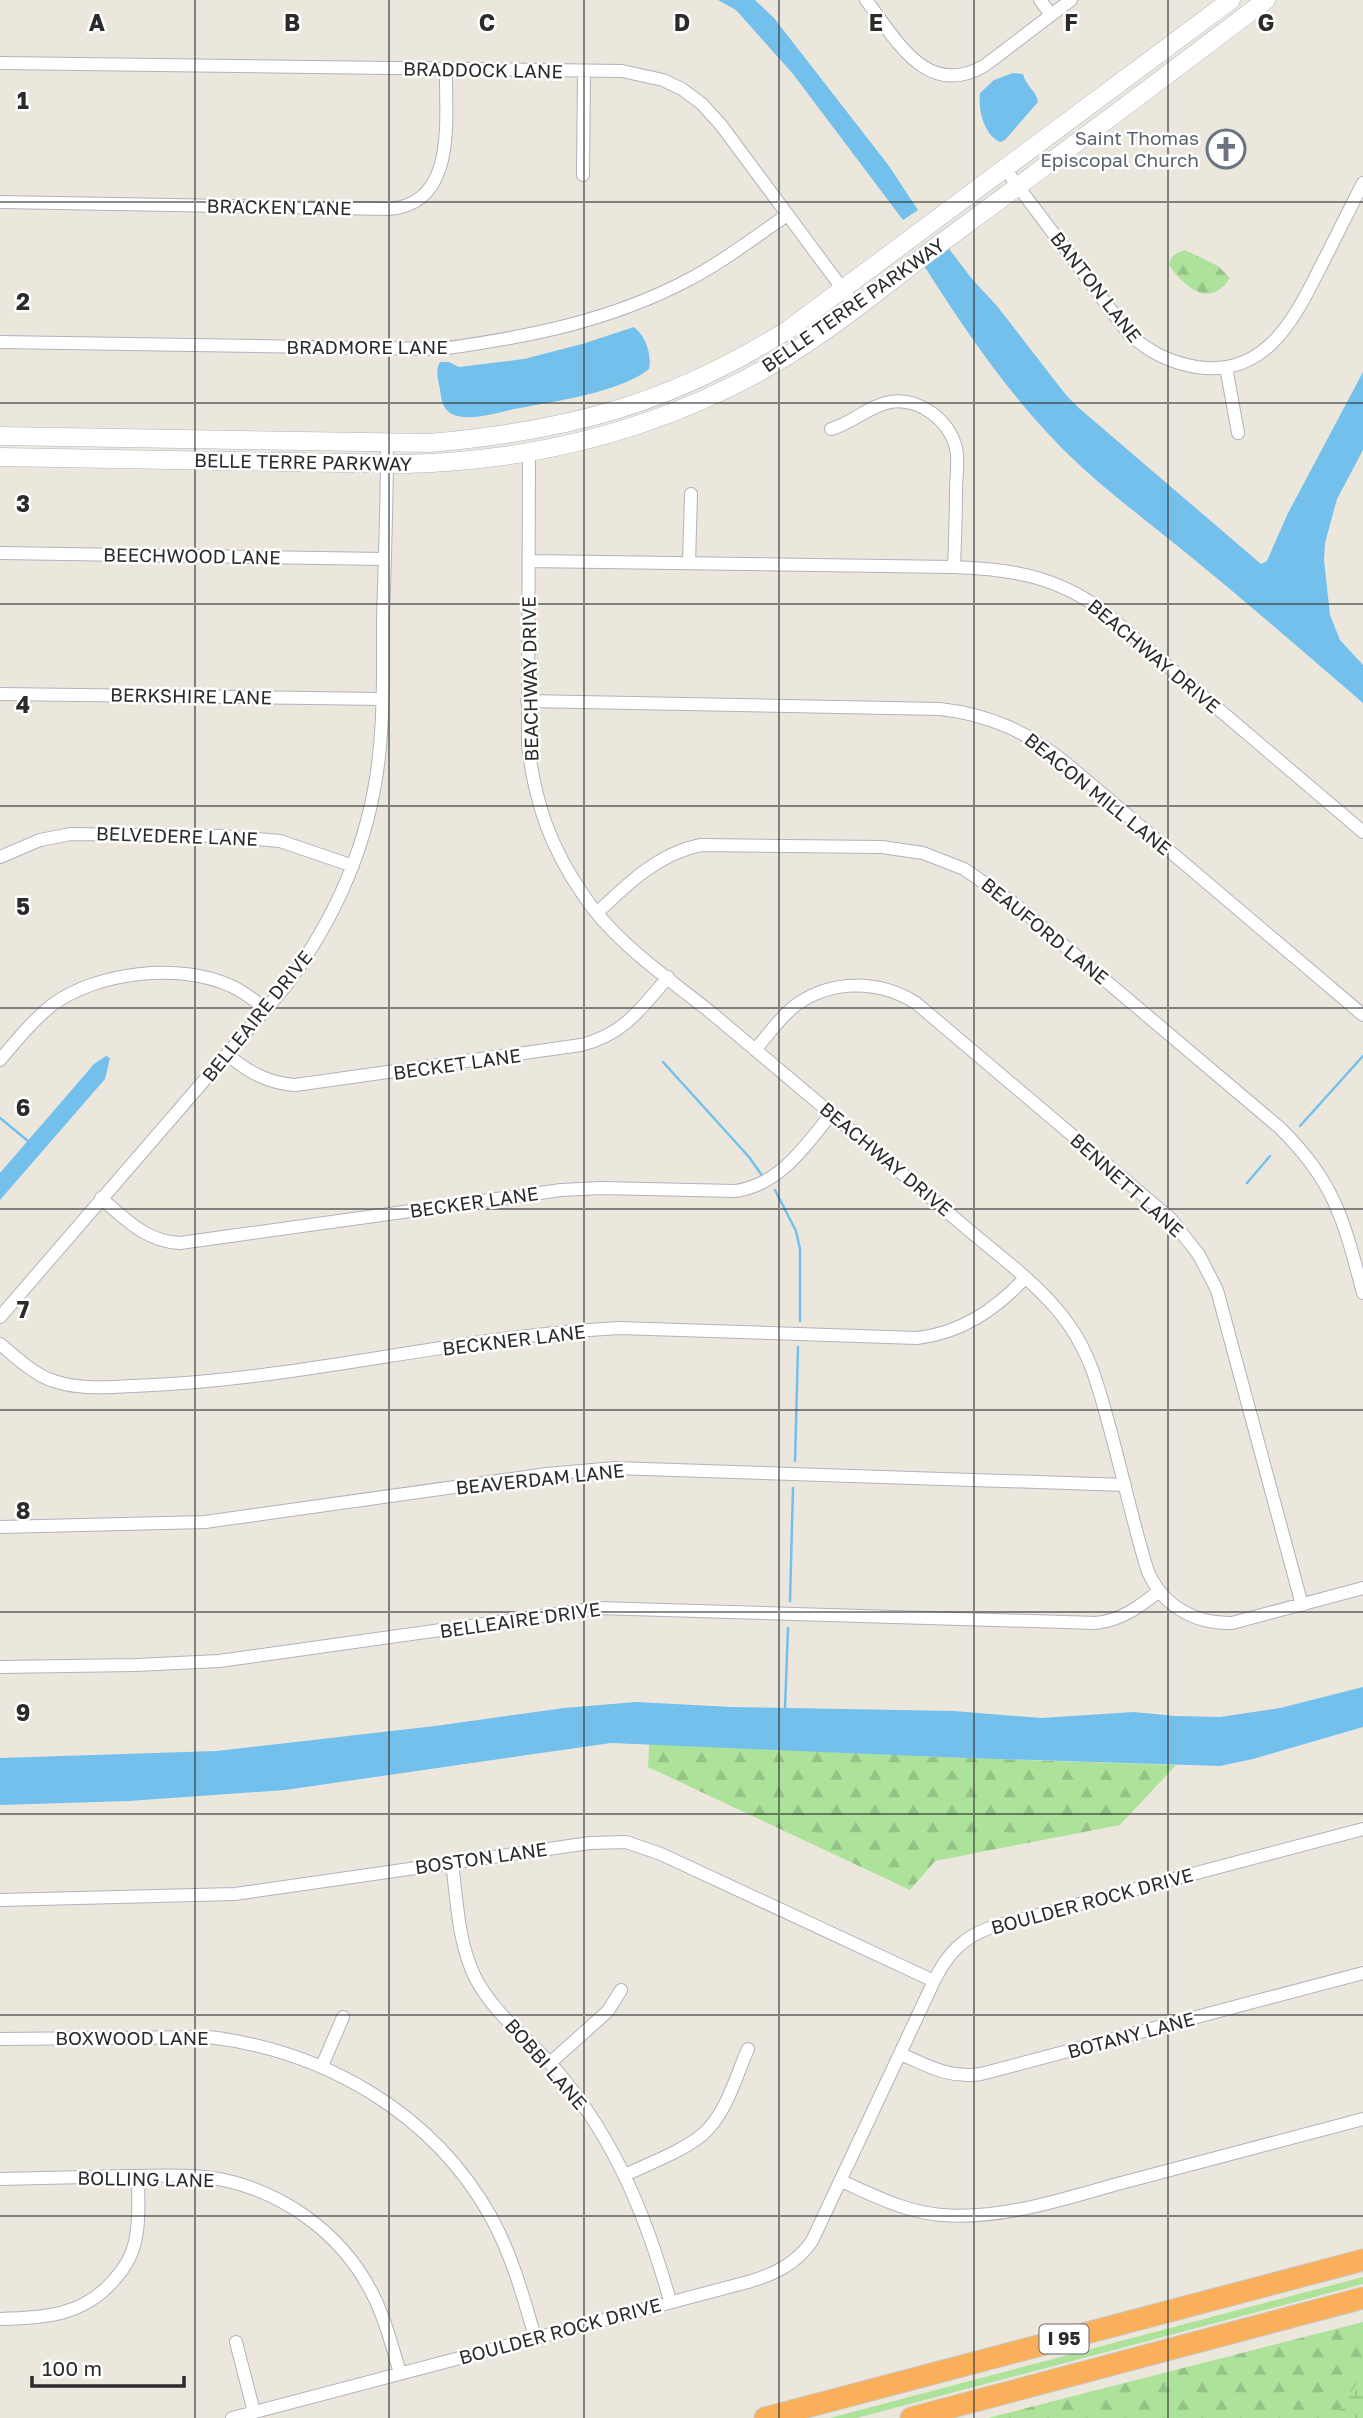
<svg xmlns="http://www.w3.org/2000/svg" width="1363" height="2418" font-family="'Golos Text',sans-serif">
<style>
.grass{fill:#ade29b}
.forest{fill:url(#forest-firs)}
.wetland{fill:url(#wetland-marsh)}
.water{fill:#73c0ec}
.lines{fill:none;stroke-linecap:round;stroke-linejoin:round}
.stream{stroke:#73c0ec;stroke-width:2.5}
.minor-casing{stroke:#b1b2be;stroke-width:14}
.secondary-casing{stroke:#b1b2be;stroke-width:19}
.motorway-casing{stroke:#c8c8c8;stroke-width:23}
.minor{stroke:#fff;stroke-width:12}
.secondary{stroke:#fff;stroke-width:18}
.motorway{stroke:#faaf5a;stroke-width:21}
.grid{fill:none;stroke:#2b2b2b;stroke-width:2;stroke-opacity:0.55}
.labels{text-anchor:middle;stroke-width:5;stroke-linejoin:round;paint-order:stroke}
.shield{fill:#fff;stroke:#6b6b6b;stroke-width:2}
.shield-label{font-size:18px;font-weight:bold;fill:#2b2b2b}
.street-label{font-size:19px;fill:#2b2b2b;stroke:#fff}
.worship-label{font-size:19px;fill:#5b616d;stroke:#fff;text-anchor:end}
.grid-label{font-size:23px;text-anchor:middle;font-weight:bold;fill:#2b2b2b;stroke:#fff;stroke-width:5;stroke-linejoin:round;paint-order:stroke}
</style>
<defs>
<pattern id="forest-firs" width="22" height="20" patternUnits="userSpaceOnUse" patternTransform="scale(1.75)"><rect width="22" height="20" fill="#ade29b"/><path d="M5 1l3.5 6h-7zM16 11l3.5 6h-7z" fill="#95c286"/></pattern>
<pattern id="wetland-marsh" width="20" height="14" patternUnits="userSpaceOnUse" patternTransform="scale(1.75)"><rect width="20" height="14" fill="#ade29b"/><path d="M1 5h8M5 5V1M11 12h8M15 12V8" fill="none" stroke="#95c286"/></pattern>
</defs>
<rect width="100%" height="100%" fill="#ece7dd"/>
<path class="grass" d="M1363,2277V2284L857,2418H830Z"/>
<path class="forest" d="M1185,250L1218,266L1230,278C1209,310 1184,286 1169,265C1171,255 1176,253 1185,250Z
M649,1744L966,1758L1176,1765L1120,1825L935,1861L910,1890L648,1767Z
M1363,2322V2373L1336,2418H988Z"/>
<path class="wetland" d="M1363,2373V2418H1336L1338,2413Z"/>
<path class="water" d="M718,0H755L774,18L889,166L918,210L903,220L793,74L736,10Z
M1013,73L1023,74C1025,85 1036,90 1038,102L1005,140L1000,142C984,135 978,110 980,93L994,80Z
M947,246L972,279L997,306L1066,395L1080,409L1261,564L1267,561L1287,515L1363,372V450L1337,499L1325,543L1324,560L1330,615L1340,640L1363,665V703C1304,652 1245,601 1185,552C1141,516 1095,483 1056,442C1005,389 962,326 923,264Z
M634,327C645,335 652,354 649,369C621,392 556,401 520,408C501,411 468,424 450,413C442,407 441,398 440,389C438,380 435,370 440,362H449L459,367L524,359L582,344Z
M106,1056L110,1058L105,1079L0,1200V1173L94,1064Z
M1363,1687V1727L1253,1759L1220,1766L966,1758L611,1743L285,1790L129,1801L0,1805V1758L216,1751L435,1726L564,1708L636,1702L732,1707L954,1711L1041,1718L1134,1712L1175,1716L1220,1717L1280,1708Z"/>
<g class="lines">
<path class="stream" d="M663,1062L749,1157L761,1174
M0,1118L28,1141
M1300,1126L1363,1056
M1247,1183L1270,1156
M775,1190L796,1231L800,1249V1321
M795,1461L798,1347
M790,1601L793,1488
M785,1708L788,1628"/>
<defs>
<path id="minor" d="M866,0C896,39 926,99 984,66L1071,0
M1040,0L1051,15
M0,63L622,71L663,80L682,89L702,104L721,125L856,307
M1005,169L1129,334C1149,352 1169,362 1196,367C1267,378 1295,317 1322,264C1336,237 1349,210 1363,183
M583,175L584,71
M0,202L388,209C458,205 445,118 446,70
M0,342L441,349C528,337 610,321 688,280C723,262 755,237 787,215
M1226,367L1238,433
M831,429C853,423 868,406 890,402C919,397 949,420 956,448C959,461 956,477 956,491C956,516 955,542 954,567
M529,454L528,747C536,805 550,847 584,896C616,944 670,979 714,1015C797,1085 881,1155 964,1226C1000,1257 1042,1286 1069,1325C1089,1353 1098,1385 1107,1418C1121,1468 1132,1519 1147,1569C1161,1605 1194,1624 1232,1623L1363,1588
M0,553L385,559
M529,561L954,567C1011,569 1055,576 1102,610L1363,832
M689,563L691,494
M0,694L382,699
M527,701L940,709C992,715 1027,732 1067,764L1363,1015
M0,857L40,840L71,834L220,836L280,841L353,866
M597,913C627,884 659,853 701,845L882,847L923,853L964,869L1015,904L1280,1128C1335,1182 1344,1221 1363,1293
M755,1050C768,1035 780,1017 796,1005C832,979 879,980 916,1003L1170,1218L1199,1255L1217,1290L1302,1605
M228,1055C248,1072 268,1083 295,1085L581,1045C624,1034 641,1009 668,977
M0,1060C16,1041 32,1021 52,1005C96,972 180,962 231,986C243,991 255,1001 266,1009
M101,1198C125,1219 147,1242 180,1243L561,1190L601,1188L736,1191C781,1184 805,1146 832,1113
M0,1317L284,988C335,920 370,841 379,756C384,710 383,664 383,618C385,560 387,501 387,443
M0,1344C17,1358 35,1376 57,1382C86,1391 122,1386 152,1385C299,1378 442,1341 589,1330L619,1328L917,1338C961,1333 995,1310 1025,1278
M0,1527L205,1522L547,1474L615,1468L1125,1485
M0,1667L136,1665L219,1661L598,1608L1096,1623C1122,1620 1139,1607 1159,1591
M452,1863C457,1900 458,1943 475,1977C495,2017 535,2043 562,2077C617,2144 647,2219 670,2301
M0,1900L235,1894L590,1843L626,1842L661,1854L934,1981
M0,2039L209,2037C325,2051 433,2113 491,2217C512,2255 523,2296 535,2337
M901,2054C928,2066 950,2079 981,2074L1363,1973
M550,2063L608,2011L621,1990
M322,2066L343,2017
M625,2175C650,2163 681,2152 702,2135C726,2115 736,2076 748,2049
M0,2179C43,2178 85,2177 128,2176C156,2176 185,2174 213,2178C280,2189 341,2232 372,2293C385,2318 392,2346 400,2373
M841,2181C873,2195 905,2212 942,2215C1004,2220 1065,2198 1125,2182C1204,2161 1284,2140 1363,2119
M0,2319C44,2318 83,2316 114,2280C124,2269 132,2256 135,2242C140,2221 138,2198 138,2176
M236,2342L254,2412
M232,2418L748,2282C775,2274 796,2264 812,2241L934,1981C947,1954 963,1937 992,1927L1363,1829"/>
<path id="secondary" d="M0,436L429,443C568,431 670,404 789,329L1231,0
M0,457L405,464C538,461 662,429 777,362C838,326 892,279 948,238C1055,159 1161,80 1266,0"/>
<path id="motorway" d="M765,2418L1363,2260
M911,2418L1363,2298"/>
</defs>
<use href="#minor" class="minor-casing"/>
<use href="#secondary" class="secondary-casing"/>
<use href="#motorway" class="motorway-casing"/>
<use href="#minor" class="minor"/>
<use href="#secondary" class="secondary"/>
<use href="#motorway" class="motorway"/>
</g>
<path class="grid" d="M195,0V2418M389,0V2418M584,0V2418M779,0V2418M974,0V2418M1168,0V2418M0,202H1363M0,403H1363M0,604H1363M0,806H1363M0,1008H1363M0,1209H1363M0,1410H1363M0,1612H1363M0,1814H1363M0,2015H1363M0,2216H1363"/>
<defs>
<symbol id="church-ring" viewBox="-11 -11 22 22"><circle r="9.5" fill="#fff" stroke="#6b7280" stroke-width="1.5"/><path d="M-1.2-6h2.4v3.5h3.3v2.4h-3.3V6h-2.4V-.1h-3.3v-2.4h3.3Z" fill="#6b7280"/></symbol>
</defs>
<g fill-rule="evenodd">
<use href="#church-ring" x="1204" y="127" width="44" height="44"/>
</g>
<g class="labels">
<rect class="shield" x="1039.5" y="2324.5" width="49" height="29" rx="5"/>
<g class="shield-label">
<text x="1064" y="2345">I 95</text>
</g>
<g class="street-label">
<text transform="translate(483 70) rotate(1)" y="7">BRADDOCK LANE</text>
<text transform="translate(279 207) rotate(1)" y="7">BRACKEN LANE</text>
<text transform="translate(1096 287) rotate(52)" y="7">BANTON LANE</text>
<text transform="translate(853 305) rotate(-35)" y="7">BELLE TERRE PARKWAY</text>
<text x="367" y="354">BRADMORE LANE</text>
<text transform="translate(303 462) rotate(1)" y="7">BELLE TERRE PARKWAY</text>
<text transform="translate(192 556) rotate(1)" y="7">BEECHWOOD LANE</text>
<text transform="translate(1154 656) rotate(40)" y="7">BEACHWAY DRIVE</text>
<text transform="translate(530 679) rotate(-91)" y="7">BEACHWAY DRIVE</text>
<text transform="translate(191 696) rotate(1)" y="7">BERKSHIRE LANE</text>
<text transform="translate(1098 794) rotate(39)" y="7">BEACON MILL LANE</text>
<text transform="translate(177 836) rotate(2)" y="7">BELVEDERE LANE</text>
<text transform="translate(1045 931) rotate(39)" y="7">BEAUFORD LANE</text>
<text transform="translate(257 1016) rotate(-51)" y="7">BELLEAIRE DRIVE</text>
<text transform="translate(457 1064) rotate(-8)" y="7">BECKET LANE</text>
<text transform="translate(886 1159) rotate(40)" y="7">BEACHWAY DRIVE</text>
<text transform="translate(1127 1185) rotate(42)" y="7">BENNETT LANE</text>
<text transform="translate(474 1202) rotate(-8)" y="7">BECKER LANE</text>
<text transform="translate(514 1340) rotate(-7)" y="7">BECKNER LANE</text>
<text transform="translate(540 1479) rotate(-6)" y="7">BEAVERDAM LANE</text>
<text transform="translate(520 1620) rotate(-8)" y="7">BELLEAIRE DRIVE</text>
<text transform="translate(481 1858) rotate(-8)" y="7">BOSTON LANE</text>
<text transform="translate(1092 1901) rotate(-15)" y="7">BOULDER ROCK DRIVE</text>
<text transform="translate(1131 2035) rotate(-15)" y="7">BOTANY LANE</text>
<text x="132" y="2045">BOXWOOD LANE</text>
<text transform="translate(546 2064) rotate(49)" y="7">BOBBI LANE</text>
<text transform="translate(146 2179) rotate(1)" y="7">BOLLING LANE</text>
<text transform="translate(560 2331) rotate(-15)" y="7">BOULDER ROCK DRIVE</text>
</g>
<g class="worship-label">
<text x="1199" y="145">Saint Thomas<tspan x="1199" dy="22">Episcopal Church</tspan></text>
</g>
</g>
<g class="grid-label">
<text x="97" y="31">A</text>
<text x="292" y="31">B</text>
<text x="487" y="31">C</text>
<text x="682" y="31">D</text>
<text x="876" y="31">E</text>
<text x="1071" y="31">F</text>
<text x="1266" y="31">G</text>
<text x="23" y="109">1</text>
<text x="23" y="310">2</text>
<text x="23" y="512">3</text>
<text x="23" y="713">4</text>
<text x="23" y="915">5</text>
<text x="23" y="1116">6</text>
<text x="23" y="1318">7</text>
<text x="23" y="1519">8</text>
<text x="23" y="1721">9</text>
</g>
<path d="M32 2376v10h152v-10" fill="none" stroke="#2b2b2b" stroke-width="3.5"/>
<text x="42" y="2376" font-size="21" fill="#2b2b2b" stroke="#ffffff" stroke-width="5" paint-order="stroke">100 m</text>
</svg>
